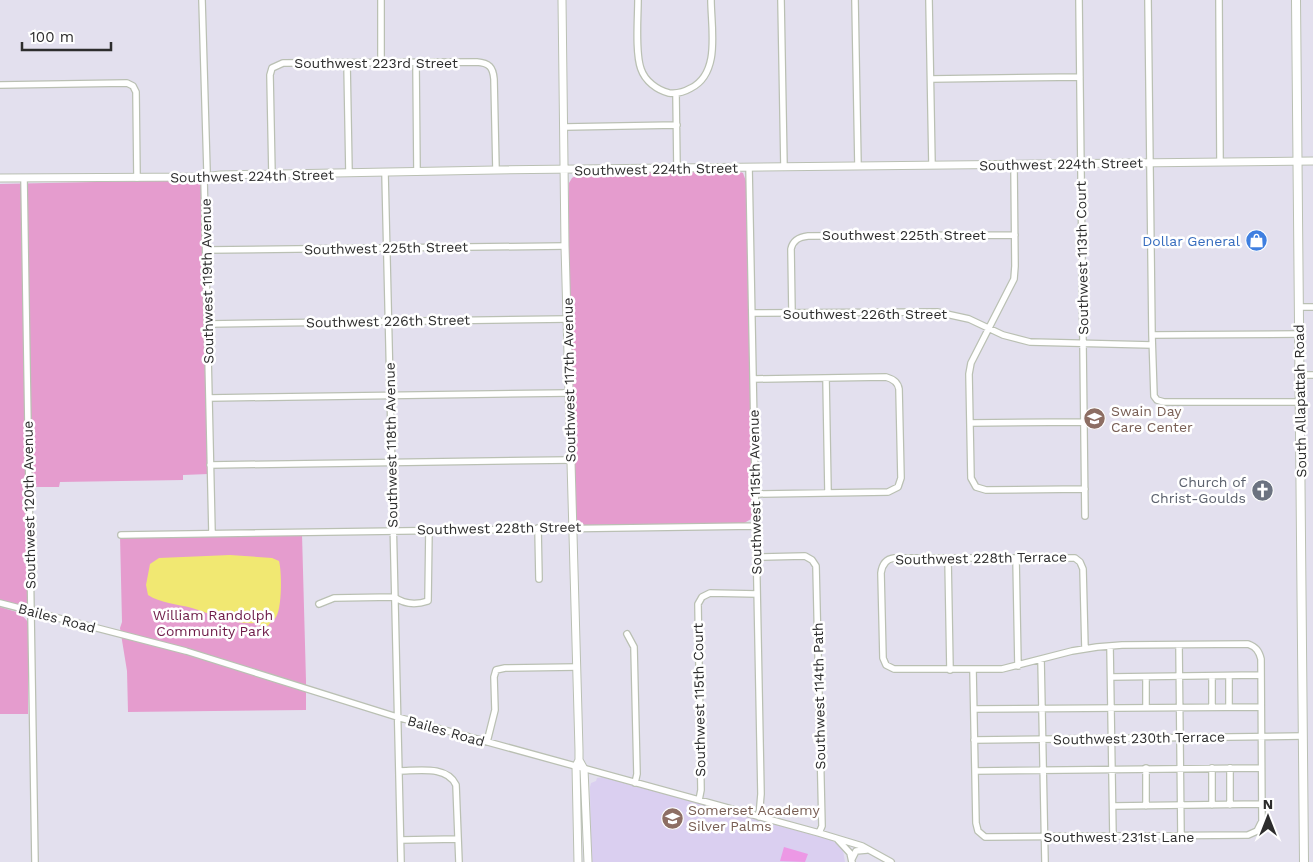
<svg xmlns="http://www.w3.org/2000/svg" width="1313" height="862" font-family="'Work Sans',sans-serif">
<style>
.education{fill:#dacff0}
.green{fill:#e59cce}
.pitch{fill:#ec98e5}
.water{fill:#f1e872}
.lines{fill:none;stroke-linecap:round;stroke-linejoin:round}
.minor-casing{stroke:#bac0b3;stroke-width:8}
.tertiary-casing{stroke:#bac0b3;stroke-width:9}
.secondary-casing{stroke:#bac0b3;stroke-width:10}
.minor{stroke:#fff;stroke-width:5.5}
.tertiary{stroke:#fff;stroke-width:7}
.secondary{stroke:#fff;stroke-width:8}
.labels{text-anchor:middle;stroke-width:5;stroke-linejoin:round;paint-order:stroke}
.street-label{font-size:14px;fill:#2d2d2d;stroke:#fff}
.shop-label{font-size:14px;fill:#366cbe;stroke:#fff;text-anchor:end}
.education-label{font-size:14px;fill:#785e54;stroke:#fff;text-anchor:start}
.worship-label{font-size:14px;fill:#5b616d;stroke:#fff;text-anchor:end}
.park-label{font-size:14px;fill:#6d1a47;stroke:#fff}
</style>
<rect width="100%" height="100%" fill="#e3e0ee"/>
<path class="education" d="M603,777L831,840L839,845L843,850L845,862H591L590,787L591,783L596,781L597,778Z"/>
<path class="green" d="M735,170L743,173L747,184L753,518L744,523L585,525L580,524L576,518L568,224L569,183L572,178L577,175L600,172Z
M188,180L197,181L202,186L208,474L183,475V480L60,482L59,487H26L28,600L27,603L21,606L0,601V184Z
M302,534L306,681V710L128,712L127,671L120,628L122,622L120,536Z
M0,607L20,613L28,622V714H0Z"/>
<path class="pitch" d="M784,847L808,854L805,862L780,861Z"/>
<path class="water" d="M230,555L272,558L279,561C282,572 282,608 276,617C274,621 270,622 268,626L258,625L255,623C234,625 212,614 192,608C177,604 160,603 148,595L146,585L150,564L159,558Z"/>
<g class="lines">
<defs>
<path id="minor" d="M202,0L207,171L204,177L212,533
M638,0C638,18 635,53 641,69C645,81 657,90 669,93C677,94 684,92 691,88C721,73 711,28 711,0
M781,0L784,167
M855,0L858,166
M929,0L932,165
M1079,0L1085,516
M1148,0L1152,335L1154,396L1157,400L1164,402H1299
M1219,0L1220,162
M347,63L349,173
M381,63V0
M416,63L417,172
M931,79L1080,77
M0,85L127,83L133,86L136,92L137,178
M676,94L677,168
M565,127L677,125
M1014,165L1015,266L1014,279L971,363L969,374L971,478L976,487L986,490L1085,489
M749,167L761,794L759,817
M385,173L401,862
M272,175L270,75L272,68L283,63L477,62C489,63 493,67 494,79L496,170
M24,178L35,862
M207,250L565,246
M1299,307H1313
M753,313L937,312L969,319L1003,335L1030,342L1152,345
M792,313L791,249C793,240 799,237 808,236L1015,235
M208,324L568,319
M1152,335L1299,334
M1299,375H1313
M826,378L828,492
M754,379L886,377C893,379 898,382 899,389L901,478L898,487L888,492L755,494
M209,398L569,393
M970,423L1084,422
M210,465L571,460
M538,528L539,579
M121,535L756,526
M756,557L805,556L812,560L816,566L822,826L819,833
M948,558L950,670
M1016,558L1018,666
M394,597C404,604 416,605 428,601L429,529
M0,603L186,651L397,717L819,833L862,846L891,862
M319,604L334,598L394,597
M627,634L634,647L637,774L635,783
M1179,645L1181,836
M1110,646L1113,837
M1041,659L1045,862
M973,670L976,823L978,831L985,837L1248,835L1257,831L1262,821L1261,659C1259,651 1256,647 1248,644L1122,645L1097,647L1072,651L1002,669H894L886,665L883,658L881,573C882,565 886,559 894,558H1075L1080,562L1083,569L1085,649
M1111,677L1260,675
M1212,706V676
M1146,707V677
M1229,707V676
M974,709L1261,707
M974,740L1303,736
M487,742L495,710L494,677L496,670L505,668L577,667
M1146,768V806
M1212,768V805
M399,771C417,771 447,765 456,785L459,862
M975,771L1261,768
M699,800L701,790L698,604L702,597L710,593L757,594
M1230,805V768
M1113,806L1262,804
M401,840L458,839
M838,840L850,853L852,862
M852,859L856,851L867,850"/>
<path id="tertiary" d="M562,0L565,246L579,750V760L576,766L578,862
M0,178L204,177L220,175L496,170L1313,161
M579,760L584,769L588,862"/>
<path id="secondary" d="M1296,0L1304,862"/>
</defs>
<use href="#minor" class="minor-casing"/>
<use href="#tertiary" class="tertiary-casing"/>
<use href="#secondary" class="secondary-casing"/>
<use href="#minor" class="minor"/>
<use href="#tertiary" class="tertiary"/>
<use href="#secondary" class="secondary"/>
</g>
<defs>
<symbol id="shop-disc" viewBox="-11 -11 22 22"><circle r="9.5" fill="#3f7fe0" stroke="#fff"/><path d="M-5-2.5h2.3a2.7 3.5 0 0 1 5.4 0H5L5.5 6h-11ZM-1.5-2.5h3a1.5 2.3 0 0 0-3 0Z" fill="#fff"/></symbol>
<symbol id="school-disc" viewBox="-11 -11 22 22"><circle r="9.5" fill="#8d6e63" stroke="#fff"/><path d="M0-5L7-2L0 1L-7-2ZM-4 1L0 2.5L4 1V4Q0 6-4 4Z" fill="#fff"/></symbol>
<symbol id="church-disc" viewBox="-11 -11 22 22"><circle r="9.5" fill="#6b7280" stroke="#fff"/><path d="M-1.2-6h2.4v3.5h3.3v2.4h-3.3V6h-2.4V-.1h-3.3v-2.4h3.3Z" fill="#fff"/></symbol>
</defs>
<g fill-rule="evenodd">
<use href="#shop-disc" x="1244" y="228" width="25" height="25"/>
<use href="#school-disc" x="1082" y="406" width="25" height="25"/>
<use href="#church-disc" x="1250" y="478" width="25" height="25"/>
<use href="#school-disc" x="660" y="806" width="25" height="25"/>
</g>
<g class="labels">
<g class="street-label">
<text x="376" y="68">Southwest 223rd Street</text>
<text transform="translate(1061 164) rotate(-1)" y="5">Southwest 224th Street</text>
<text transform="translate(656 169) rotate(-1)" y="5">Southwest 224th Street</text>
<text transform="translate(252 176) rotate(-1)" y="5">Southwest 224th Street</text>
<text x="904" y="240">Southwest 225th Street</text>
<text transform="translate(386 248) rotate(-1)" y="5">Southwest 225th Street</text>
<text transform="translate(1082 258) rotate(-91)" y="5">Southwest 113th Court</text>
<text transform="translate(207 281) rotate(-91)" y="5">Southwest 119th Avenue</text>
<text x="865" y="319">Southwest 226th Street</text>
<text transform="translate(388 321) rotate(-1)" y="5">Southwest 226th Street</text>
<text transform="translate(569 380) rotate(-91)" y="5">Southwest 117th Avenue</text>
<text transform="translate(1300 401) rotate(-91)" y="5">South Allapattah Road</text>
<text transform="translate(391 445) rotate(-91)" y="5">Southwest 118th Avenue</text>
<text transform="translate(755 492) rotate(-91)" y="5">Southwest 115th Avenue</text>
<text transform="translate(29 505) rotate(-91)" y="5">Southwest 120th Avenue</text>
<text transform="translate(499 528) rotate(-1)" y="5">Southwest 228th Street</text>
<text transform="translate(981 558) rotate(-1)" y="5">Southwest 228th Terrace</text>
<text transform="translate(57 618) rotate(15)" y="5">Bailes Road</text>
<text transform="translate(819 696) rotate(-91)" y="5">Southwest 114th Path</text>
<text transform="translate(699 700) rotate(-91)" y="5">Southwest 115th Court</text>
<text transform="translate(446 731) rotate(16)" y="5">Bailes Road</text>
<text transform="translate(1139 738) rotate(-1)" y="5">Southwest 230th Terrace</text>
<text x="1119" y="842">Southwest 231st Lane</text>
</g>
<g class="shop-label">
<text x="1240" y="246">Dollar General</text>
</g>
<g class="education-label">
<text x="1111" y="416">Swain Day<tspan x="1111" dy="16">Care Center</tspan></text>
<text x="688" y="815">Somerset Academy<tspan x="688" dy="16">Silver Palms</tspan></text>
</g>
<g class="worship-label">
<text x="1246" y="487">Church of<tspan x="1246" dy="16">Christ-Goulds</tspan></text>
</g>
<g class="park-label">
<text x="213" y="620">William Randolph<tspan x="213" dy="16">Community Park</tspan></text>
</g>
</g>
<g transform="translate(1268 817)" stroke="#ffffff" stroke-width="4" paint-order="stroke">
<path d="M0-4L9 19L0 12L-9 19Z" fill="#2d2d2d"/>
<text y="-8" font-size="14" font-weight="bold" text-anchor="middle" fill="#2d2d2d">N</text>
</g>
<path d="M22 42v8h89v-8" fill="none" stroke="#2d2d2d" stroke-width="2.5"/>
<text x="30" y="42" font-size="15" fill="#2d2d2d" stroke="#ffffff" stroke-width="4" paint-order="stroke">100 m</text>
</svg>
